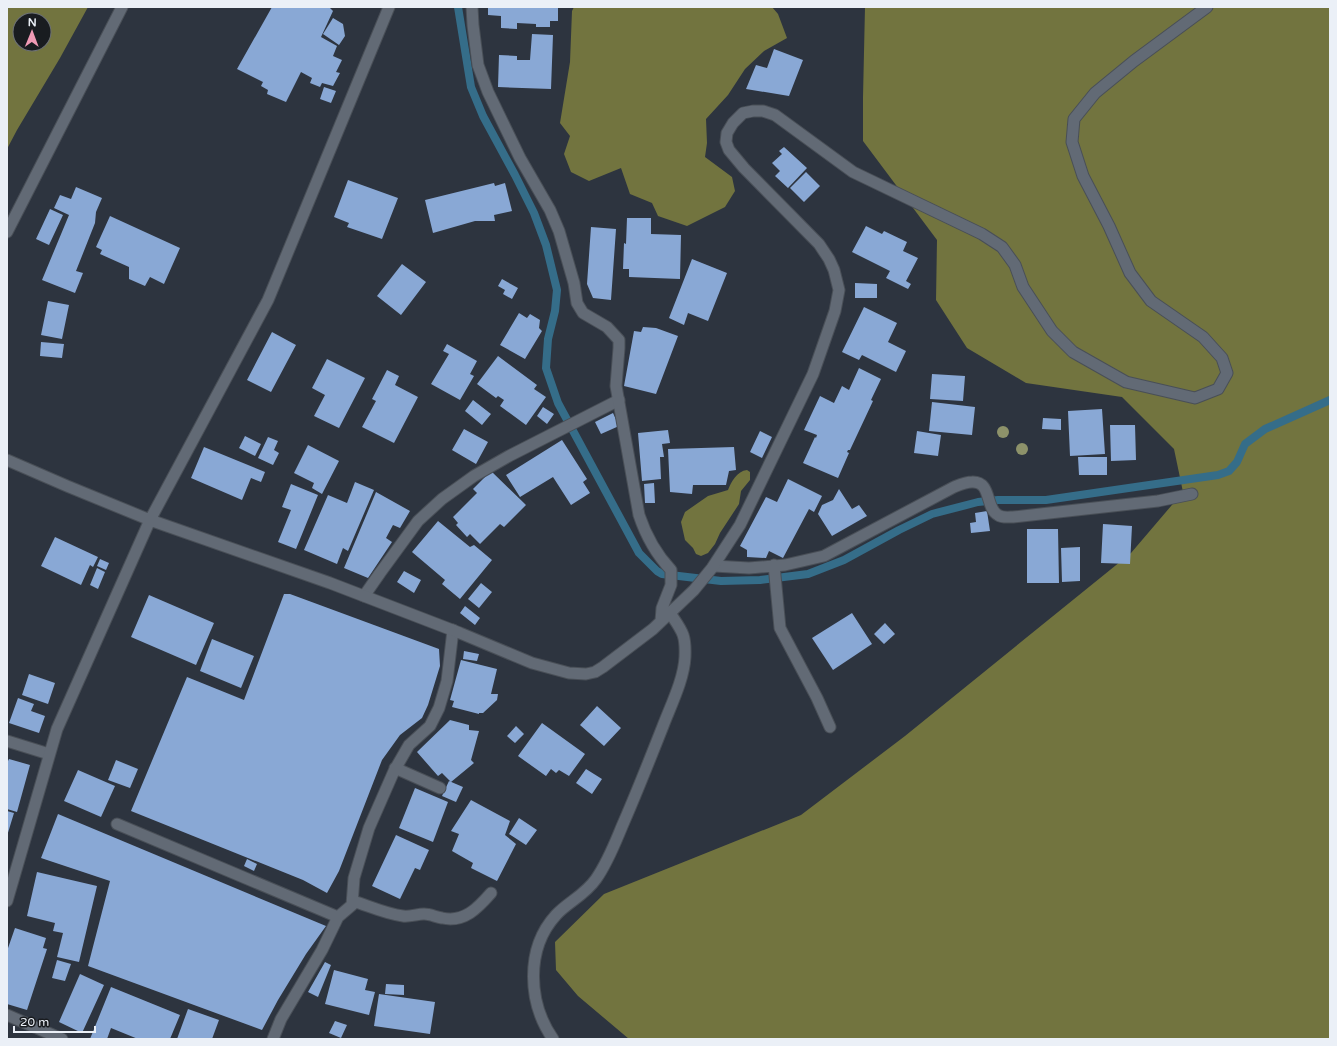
<svg xmlns="http://www.w3.org/2000/svg" width="1337" height="1046" font-family="'Varela Round',sans-serif">
<style>
.forest{fill:#72743f;fill-rule:evenodd}
.lines{fill:none;stroke-linecap:round;stroke-linejoin:round}
.stream{stroke:#356d89;stroke-width:8}
.building{fill:#89a8d5}
.service-casing{stroke:#494f57;stroke-width:13}
.minor-casing{stroke:#494f57;stroke-width:13}
.secondary-casing{stroke:#494f57;stroke-width:13}
.service{stroke:#626a75;stroke-width:11}
.minor{stroke:#626a75;stroke-width:11}
.secondary{stroke:#626a75;stroke-width:11}
.tree{fill:#8d926a}
</style>
<rect width="100%" height="100%" fill="#2d343f"/>
<path class="forest" d="M7,7H88L60,58L17,130L7,149ZM20,20H44V44H20Z
M574,7H772L778,14L787,38L764,51L745,69L728,95L706,119L707,143L705,157L732,177L735,191L725,207L687,226L658,216L652,203L630,194L621,168L589,181L571,172L564,154L570,136L560,123L570,62L572,11Z
M865,7H1330V1039H629L578,996L556,970L555,942L604,894L801,815L905,736L1131,553L1183,492L1174,449L1122,397L1026,383L967,348L936,300L937,240L863,141V97Z
M747,470L750,472V480L741,491L739,504L720,533L715,544L708,553L701,556L696,554L693,548L685,540L681,522L685,512L708,496L728,490C731,482 737,471 747,470Z"/>
<g class="lines">
<path class="stream" d="M458,7L471,87L483,116L515,175L534,213L546,245L557,290L555,311L548,339L546,368L558,403L639,553L657,571L662,574L721,581L760,580L808,574L844,560L899,530L932,514L978,502L998,500H1046L1218,475L1229,471L1237,462L1245,444L1265,429L1330,400"/>
</g>
<path class="building" d="M272,7H329L333,11L321,37L337,46L333,56L342,60L336,72L340,73L333,86L322,83L320,87L310,83L312,78L301,72L286,102L267,94L268,90L261,86L263,82L237,69Z
M488,7H558V21H550V27H536V24L517,23V29L501,28V16L488,15Z
M333,18L343,24L345,36L339,45L323,34Z
M532,34L553,35L551,89L498,87L499,55L517,56V60H530Z
M774,49L803,60L789,96L746,89L756,65L767,68Z
M324,87L336,91L331,103L320,99Z
M784,147L807,168L788,188L775,176L780,171L772,163L782,154L779,151Z
M806,172L820,186L804,202L790,188Z
M348,180L398,198L382,239L347,227L349,223L334,217Z
M494,183L495,186L505,183L512,211L494,215L495,221H475L433,233L425,200Z
M76,187L102,198L96,212L95,223L76,271L83,273L75,293L42,280L69,215L54,208L60,195L71,199Z
M50,209L63,215L49,245L36,239Z
M110,216L180,248L164,284L150,277L145,286L129,279V267L100,254L102,250L96,247Z
M627,218H651V234L681,235L680,279L629,277V269H623L624,243L626,244Z
M866,226L882,234L884,231L907,242L903,251L918,258L906,281L911,284L908,289L886,278L890,271L852,252Z
M591,227L616,229L611,300L593,298L587,284Z
M692,259L727,273L708,321L688,313L684,325L669,318Z
M402,264L426,282L401,315L377,296Z
M502,279L518,288L512,299L503,294L505,290L498,286Z
M855,283L877,284V298H855Z
M48,301L69,305L62,339L41,335Z
M864,307L897,323L888,342L906,351L896,372L862,355L859,360L842,352Z
M519,313L527,318L530,314L540,320L539,328L542,331L525,359L500,345Z
M643,327L656,328L678,336L656,394L624,386L634,331L641,332Z
M272,332L296,345L271,392L247,380Z
M41,342L64,344L62,358L40,356Z
M447,344L477,361L470,374L474,376L460,400L431,384L449,354L443,351Z
M498,356L537,385L534,389L546,397L526,425L500,406L504,400L498,396L496,398L477,384Z
M327,359L365,378L339,428L314,416L325,395L312,388Z
M859,368L881,379L871,400L873,401L850,450H848L847,452L849,453L838,478L803,463L815,437L816,438L817,435L804,430L820,396L834,403L842,386L849,390Z
M387,370L399,376L395,385L418,397L394,443L362,427L376,401L372,399Z
M932,374L965,376L963,401L930,399Z
M473,400L491,414L482,425L465,411Z
M932,402L975,407L972,435L929,431Z
M543,407L554,414L547,424L537,416Z
M1102,409L1105,454L1070,456L1068,411Z
M613,413L619,426L601,434L595,422Z
M1043,418L1061,419V430L1042,429Z
M1110,425H1135L1136,460L1111,461Z
M464,429L488,442L476,464L452,450Z
M668,430L670,443L662,444L664,457H660L661,479L642,481L638,433Z
M760,431L772,437L762,458L750,452Z
M917,431L941,435L938,456L914,453Z
M245,436L261,444L255,456L239,448Z
M268,437L278,441L274,450L279,453L273,465L258,458Z
M562,440L587,479L583,482L590,493L571,505L553,477L520,497L506,475Z
M308,445L339,461L322,494L312,488L314,483L294,473Z
M204,447L265,472L261,482L251,478L242,500L191,478Z
M734,447L736,470L729,471L726,485H693L692,494L670,492L668,449Z
M1078,457H1107V475H1079Z
M491,471L526,505L504,527L500,524L480,544L470,534L467,537L456,525L458,523L453,517L477,493L473,489Z
M788,479L822,496L814,512L809,509L783,558L769,551L766,558L747,557V550L740,546L766,497L777,502Z
M355,482L374,490L348,551L343,548L337,564L304,550L328,495L347,503Z
M654,483L655,503H645L644,484Z
M291,484L318,495L296,549L278,542L291,510L282,507Z
M839,489L852,509L859,505L867,516L832,536L818,514L822,505L833,500Z
M376,492L410,511L400,528L393,525L386,538L392,542L368,578L344,568Z
M987,511L990,531L971,533L970,523L976,522L975,513Z
M438,521L470,547L474,545L492,560L460,599L442,584L445,580L412,552Z
M1103,524L1132,526L1130,564L1101,563Z
M1027,529H1058L1059,583H1027Z
M55,537L98,557L93,567L90,565L81,585L41,566Z
M1080,547V581L1062,582L1061,548Z
M100,559L109,563L106,570L97,566Z
M97,568L105,572L98,589L90,585Z
M404,571L421,580L414,593L397,582Z
M481,583L492,592L479,608L468,599Z
M284,594H290L439,649L440,666L428,705L422,718L400,735L382,760L339,871L327,893L303,880L131,811L187,677L244,700Z
M149,595L214,623L196,665L131,637Z
M465,606L480,618L475,625L460,613Z
M852,613L872,644L833,670L812,638Z
M885,623L895,634L884,644L874,634Z
M212,639L254,656L241,688L200,671Z
M464,651L479,654L477,661L463,659Z
M461,660L497,669L491,694H498L497,700L483,713H479V714L452,707L454,701L450,700Z
M29,674L55,683L48,704L22,695Z
M18,698L34,704L31,711L45,716L39,733L9,723Z
M597,706L621,728L604,746L580,725Z
M450,720L469,725V730L479,731L471,760L474,763L451,782L442,773L438,776L417,752Z
M542,723L585,754L569,776L559,770L556,773L551,769L546,776L518,756Z
M516,726L524,734L515,743L507,736Z
M9,759L30,765L17,812L7,809V763Z
M116,760L138,769L130,788L108,780Z
M586,769L602,779L592,794L576,783Z
M78,770L115,786L101,817L64,801Z
M449,781L463,787L456,802L442,796Z
M415,788L448,802L433,842L399,828Z
M471,800L510,821L505,835L516,844L497,881L471,868L473,863L452,851L459,834L451,831Z
M7,811L14,813L7,836Z
M58,814L326,926L306,954L278,1000L262,1030L88,966L110,881L41,858Z
M519,818L537,830L526,845L509,834Z
M396,835L429,850L420,870L415,868L400,899L372,886Z
M247,859L257,864L254,871L244,866Z
M37,872L97,886L79,962L57,957L63,933L53,931L55,923L27,916Z
M15,928L46,938L43,948L47,949L27,1010L7,1004V951Z
M57,960L71,964L65,981L52,978Z
M325,962L331,965L318,997L308,992Z
M334,970L368,979L365,990L375,992L369,1015L325,1004Z
M80,974L104,985L82,1033L59,1022Z
M386,984L404,985V995L385,994Z
M111,987L180,1015L170,1039H138L111,1028L107,1039H90Z
M379,994L435,1002L430,1034L374,1026Z
M188,1009L219,1020L212,1039H177Z
M335,1021L347,1025L341,1038L329,1033Z"/>
<g class="lines">
<defs>
<path id="service" d="M774,565L780,628L817,698L830,727
M714,566L749,568L785,565L824,556L954,487C959,485 966,482 972,482C992,481 985,508 998,515C1002,518 1009,517 1013,517L1158,501L1192,494
M364,596L380,573L418,521L442,499L474,476L509,456L619,400
M7,741L49,754
M395,768L440,788
M117,824L338,917L322,950L281,1019L273,1039
M353,901C369,906 386,914 403,916C410,917 417,914 424,914C430,914 436,917 442,918C464,923 478,908 491,893
M338,917L352,905L354,878L369,828L394,771L409,745L430,726L439,708L447,681L453,630
M7,1015L62,1039"/>
<path id="minor" d="M472,7L473,25L478,65L488,92L520,158L550,210L559,231L574,283L577,303L583,313L607,327L619,340V348L616,386L639,515C646,536 656,554 671,570V585L662,608L661,621
M7,460L67,486L150,520L330,583L460,633L532,663L569,673L586,674L595,672L603,667L653,629L694,590L712,568L740,525L813,374L835,311L839,290L834,270L829,259L819,244L744,168L729,150L726,142L727,133L733,123L743,113L753,111H763L775,115L853,172L982,234L1002,247L1015,265L1023,287L1052,331L1073,352L1126,382L1195,398L1218,389L1227,373L1222,358L1203,337L1151,301L1130,273L1109,226L1083,176L1072,142L1074,119L1095,93L1134,61L1207,7
M7,901L57,729L150,520L268,300L389,7
M553,1039C528,1003 525,949 556,915C568,902 585,895 596,879C608,862 615,843 623,824C637,792 650,759 663,726C671,705 684,679 685,657C686,634 682,631 670,613"/>
<path id="secondary" d="M7,232L122,7"/>
</defs>
<use href="#service" class="service-casing"/>
<use href="#minor" class="minor-casing"/>
<use href="#secondary" class="secondary-casing"/>
<use href="#service" class="service"/>
<use href="#minor" class="minor"/>
<use href="#secondary" class="secondary"/>
</g>
<g class="tree">
<circle cx="1003" cy="432" r="6"/>
<circle cx="1022" cy="449" r="6"/>
</g>
<rect width="1337" height="1046" fill="none" stroke="#ebf0f7" stroke-width="16"/>
<g transform="translate(32 32) rotate(1)"><circle r="19" fill="#191c20" stroke="#6d7176"/>
<path d="M0-3L7 15L0 10L-7 15Z" fill="#f09ab5"/>
<text y="-6" font-size="11" font-weight="bold" text-anchor="middle" fill="#ebf0f7">N</text>
</g>
<path d="M14 1026v6h81v-6" fill="none" stroke="#ebf0f7" stroke-width="2"/>
<text x="20" y="1026" font-size="12" fill="#ebf0f7" stroke="#191c20" stroke-width="3" paint-order="stroke">20 m</text>
</svg>
